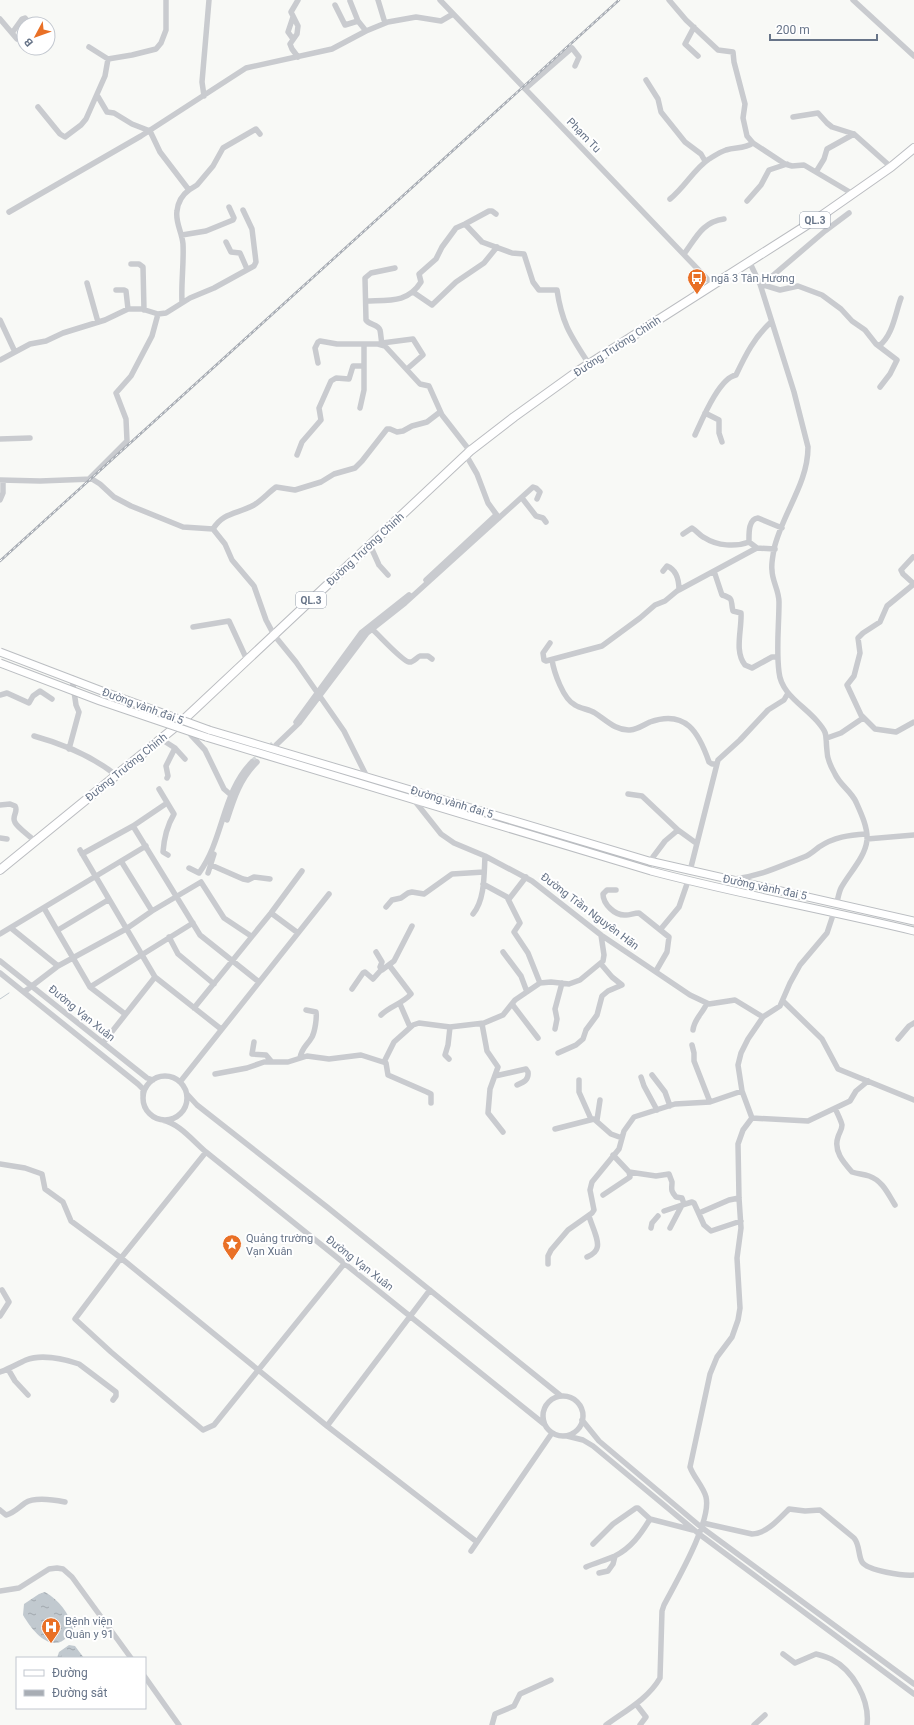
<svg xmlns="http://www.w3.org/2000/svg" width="914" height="1725" font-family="Roboto,sans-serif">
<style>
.water{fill:url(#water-ripples)}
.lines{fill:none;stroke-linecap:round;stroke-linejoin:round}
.stream{stroke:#c1c9cf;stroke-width:1}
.minor-tunnel{stroke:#d4d8da;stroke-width:5.5;stroke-dasharray:5.5 3;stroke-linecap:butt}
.major-casing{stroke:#bbbec2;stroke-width:9}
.highway-casing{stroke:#bbbdc1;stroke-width:10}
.minor{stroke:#c9cbcf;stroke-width:5.5}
.major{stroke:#fff;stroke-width:7}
.highway{stroke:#fff;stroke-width:8}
.rail-casing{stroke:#a8adb4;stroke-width:2.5}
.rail{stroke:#fff;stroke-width:1;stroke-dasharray:3;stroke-linecap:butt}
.major-bridge-casing{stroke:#bbbec2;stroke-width:9;stroke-linecap:butt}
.major-bridge{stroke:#fff;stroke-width:7}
.labels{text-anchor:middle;stroke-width:4;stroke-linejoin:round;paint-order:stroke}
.shield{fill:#fff;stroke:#959eac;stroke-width:1}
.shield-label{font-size:10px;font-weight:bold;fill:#677488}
.street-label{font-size:11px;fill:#677488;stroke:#fff}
.poi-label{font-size:11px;fill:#677488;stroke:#fff;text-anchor:start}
</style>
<defs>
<pattern id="water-ripples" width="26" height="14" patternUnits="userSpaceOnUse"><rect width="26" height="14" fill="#c1c9cf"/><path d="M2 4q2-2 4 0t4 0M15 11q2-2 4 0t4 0" fill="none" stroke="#a1a8ae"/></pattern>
</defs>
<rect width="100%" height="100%" fill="#f8f9f6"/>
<path class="water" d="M45,1592C59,1600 69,1613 73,1629C56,1659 34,1634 23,1615L24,1604L39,1594Z
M69,1645L75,1646L84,1658H57L59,1652Z"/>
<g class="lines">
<path class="stream" d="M0,999L9,993"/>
<path class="minor-tunnel" d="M252,762L273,744"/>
<defs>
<path id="major" d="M209,730L649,861L914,921
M206,737L651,871C738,894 827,910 914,931"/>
<path id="highway" d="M0,870L179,724L470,451L514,417L578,371L821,216L891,167L914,148"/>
</defs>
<use href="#major" class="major-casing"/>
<use href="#highway" class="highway-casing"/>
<path class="minor" d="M298,0L291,12L298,26L297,34L290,44L292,49L298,57
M378,0L385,23
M440,0L713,285
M669,0L686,20L718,50L733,52L734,62L745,104L743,118L747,136L753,143L785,164L792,166L804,165L853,194
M853,0L914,56
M350,1L358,21L366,31
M335,5L345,25L358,21
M0,19L17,39
M694,27L685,44L698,56
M12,33L22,19L25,18L30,24
M293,39L288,32L293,17
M89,47L108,59L132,55L156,49L161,43L166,30V0
M646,80L658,99L661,112L685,142L701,154L705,161
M525,89L572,48L579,57L575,66
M97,95L107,112L114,113L132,124L150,131L160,152L189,190C182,195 178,202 177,211C175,222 182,232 183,244C184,263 181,283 182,302
M204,96L202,82L209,0
M38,107L60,134L65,137L81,125L86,119L105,76L108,59
M793,117L818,113L827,123L832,127L854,134L891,167
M816,172L824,159L827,149L854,134
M189,190L197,185L213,166L223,148L256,129L260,134
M670,199C685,187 694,169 709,159C714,156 720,152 726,150C736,147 744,149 753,143
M747,201L761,185L769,170L787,164
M9,212L141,136L246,68L332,49L366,31L388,22L416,17L441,21L453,14
M465,224L482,242L512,253L524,254L533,282L539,290H557C562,324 571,336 589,364
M182,235L206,231L233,220L234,218L229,207
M226,242L231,252L240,253L247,269
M684,254C696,238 702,222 724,219
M749,261L760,284L794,392L808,447C808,484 782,514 774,549C773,556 771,564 772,570C772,581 779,590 779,602C779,626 776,649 779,672C781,694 803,705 817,721C829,735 825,734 827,751C827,758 831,767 835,774C840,785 851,791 856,802C861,813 868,828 867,840C865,858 849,873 841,888C839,892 838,898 837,902
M131,264H139L143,267L144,310
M87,283L98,322
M760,284L780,290L798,286L822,295L841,309L852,321L865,330L876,344L897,360L890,374L880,387
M763,284L825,231L849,213
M116,290H124L126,291L128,309
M413,292L432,305L456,282L484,263L497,247
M366,301C389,300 408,303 421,282L419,274L436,259L442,247L456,228L465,224L489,211H492L496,214
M0,320L15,352
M320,341L337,344H378L385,346L420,384L429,386L442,415L470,451
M382,343L413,339L423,355L407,369
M382,344C381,340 381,334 380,330C378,324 369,325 366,320L365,278L371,273L395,268
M879,346C893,335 895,314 901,298
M0,360L30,344L46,341L63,333L105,320L128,309H142L158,314L166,313L190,298L214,288L254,266L256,262L252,229L243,210
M318,363L315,348L318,342
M360,408L364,390V344
M705,413L719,420V433L722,442
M695,435C702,420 719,378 736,375C746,354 754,338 771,322
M0,439L30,438
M297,455L302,442L321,420L319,408L331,381L336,378L349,379L353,366H364
M466,455L477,474L488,503L499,518
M89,479L127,441L126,419L116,393L131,376L152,336L158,314
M0,480L40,481L92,479L100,484L114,497L131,506L183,527L213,529L225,544L232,560L254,586L266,620L274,635L296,662L344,731L367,777
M522,498L536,516L543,518L546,522
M0,500L3,493V481
M213,529C223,512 238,514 254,505C262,500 268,493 276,487L295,490L321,482L334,474L355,468L362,461L387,429H390L397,432L403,431L412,426L427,422L440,412
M683,534L692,528C697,531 700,536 705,538C717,546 736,547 749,542L757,548
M749,542C749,534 748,519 758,518L782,528
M370,545L379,565L388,575
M913,557L901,570L903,574L914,584
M663,571L667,566C677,570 679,580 679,590
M714,571L722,595C735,599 730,600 733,611L741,613C742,630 734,651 745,665L752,668L772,657H778
M426,580L496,515
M914,584L887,606L880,622L863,633L858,638L860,653L854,676L847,685L861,715L875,729L896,732L914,722
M193,627L229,621L247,660
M372,629C379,635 402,661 409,662C413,663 417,657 420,656H428L432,659
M550,643L543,653L544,660L546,661L602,646L640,618L655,605L665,601L677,591L753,550L757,548L775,549
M552,660C554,672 563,699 575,705C581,709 589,709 595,713C606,720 616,731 630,730C639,729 643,725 650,722C686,709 699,733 709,762L712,764H716
M0,695L7,693L29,703L33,696L40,691L52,699
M296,722L361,633L409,595
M191,735L205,750L224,789L231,795
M34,736C63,744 93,757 116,775
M827,738L841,733L863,718
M161,739L175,748L185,759
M276,745L299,723L367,633L405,603L533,487L536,488L540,492L537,499
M69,749L79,712L76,705L72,678
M167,778L168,776L166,766L175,748
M159,789L174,814C167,826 164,838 163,852L168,855
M628,794L642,796L678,830L696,843
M414,800L441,834L454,843L485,856L532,881L601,935L690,995L709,1004L735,1000L763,1017
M0,805L10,804L15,806C18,811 14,813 14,819C14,826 29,835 35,841
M227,820C234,798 240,779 257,762
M133,826L200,935L259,982
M0,838L7,839
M867,839L914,835
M80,850L155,977L221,1029
M82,854L133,826L167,803
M653,857L665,841L678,830
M121,861L152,911
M211,865L243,879L248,880L254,877L270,879
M189,868L199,873C224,839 222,792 252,762
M690,871L718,760L740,740L768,710L784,700L788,693
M208,873L214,854
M735,879C761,876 780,866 804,857C810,855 815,850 819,847C834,837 849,835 866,834
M483,884L507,897L520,923L514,932L528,953L540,983
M616,890H607L603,894C603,904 615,916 626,915C630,915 634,913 639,913L669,937L667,952L656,971
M509,899L526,877
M386,907L392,900L401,898L408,893L412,892L424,894L452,874L484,872
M44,908L90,987L125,1014
M271,913L298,933
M473,914C485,900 484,874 485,856
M11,928L58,966
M58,930L108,900
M660,930L679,907L688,881
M0,934L146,846
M169,937L178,954L214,984
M376,952L382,962L380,967L382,970L394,961L412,926
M503,952L521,976L527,992
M0,961L147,1078L153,1080
M0,973L138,1084L143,1089V1096
M90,987L193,923
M352,989L363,973L365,972L373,979L381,970
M24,992L58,966L126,929L152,911L201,882L224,918L251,936
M783,1001L822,1039L838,1069L914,1100
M400,1004L410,1027
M512,1004L538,1038
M194,1008L271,913L302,871
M381,1015C390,1006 402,1004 411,994L389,965
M482,1024L487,1051L498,1067L490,1089L488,1113L503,1132
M555,1029L557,1019L555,1009L562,983
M693,1030C694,1019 703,1013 707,1003
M898,1039L909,1026L914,1023
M254,1042L252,1054L266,1055L271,1061
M103,1043L155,977
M692,1045L694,1053V1061L710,1102
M558,1053L576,1045L583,1039L586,1030L597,1015L602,996L608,991L622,985L612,977L601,964
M300,1058C302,1047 307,1046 312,1037C315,1031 317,1018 316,1012L306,1010
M449,1059L445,1055L448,1045L450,1027
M384,1062L394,1042L413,1025L419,1023L450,1027L484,1023L503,1015L515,1000L540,983L551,982L569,984L580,980L603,961L604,955L601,935
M215,1074L247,1068L264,1062H288L307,1056L329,1059L361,1055L386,1063L388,1075L427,1092L431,1094V1103
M652,1075L665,1092L670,1106
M495,1076L526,1069L528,1072C529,1080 524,1082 517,1085
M143 1098a22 22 0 1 1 44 0a22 22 0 1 1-44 0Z
M641,1077L644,1086L657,1110
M579,1080V1092L591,1119
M180,1082L329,894
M187,1094L197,1105L327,1207L561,1396
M835,1108C837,1113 841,1120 842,1125C842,1130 839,1133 838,1137C833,1151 844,1163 852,1172C858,1174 863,1174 869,1176C883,1181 888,1194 895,1205
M752,1118L808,1121L850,1101L856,1091L868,1081
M162,1120C179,1123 193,1141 206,1152L544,1424
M597,1120L600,1100
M555,1129L594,1119L611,1134L622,1138
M206,1152L121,1258L75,1319L111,1352L203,1430L214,1425L344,1264
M0,1164L25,1168L42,1174L45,1189L63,1202L71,1221L121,1258L327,1426L477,1542
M629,1172L656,1176L669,1174L672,1182C672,1189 670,1190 676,1197L682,1198L684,1204
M603,1195L630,1177L629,1172L613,1155
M664,1211L682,1205
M699,1213L729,1200L739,1198
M651,1228L652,1223L658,1216
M670,1228L682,1205L692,1202L694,1203L704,1225L711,1231L741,1221
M587,1257C591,1255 596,1253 597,1248C600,1241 591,1224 589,1216
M548,1264V1256L551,1250L568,1230L592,1213L594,1210L590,1190L592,1182L619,1149L624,1131L634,1117L675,1104L710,1102L742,1091
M0,1316L9,1302L2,1290
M8,1369L15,1381L28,1395
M0,1372C9,1369 17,1364 26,1360C41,1354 64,1359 79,1364L116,1392V1396L113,1400
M543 1416a20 20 0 1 1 40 0a20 20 0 1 1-40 0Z
M582,1420L599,1441L701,1527L914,1684
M327,1426L430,1290
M567,1436L583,1440L593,1446L699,1534L914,1694
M0,1510L6,1515C14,1513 18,1508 25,1503C34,1497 55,1500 65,1502
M703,1523L752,1534C766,1534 779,1519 789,1509L805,1511L820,1510L854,1538C860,1545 858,1555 862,1562C868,1571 904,1576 914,1575
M593,1544L613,1524L636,1508H638L650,1519L693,1530
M471,1551L552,1433
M586,1567C595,1563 606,1560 615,1556C631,1548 641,1534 650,1519
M599,1573L608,1571L613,1564L615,1556
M0,1591L19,1588L49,1569L57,1568L63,1569L72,1577L131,1658
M783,1654L795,1663L816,1654C821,1655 826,1657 831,1659C853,1670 870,1700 867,1725
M145,1677L179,1725
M636,1704L646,1717L640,1725
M492,1725L495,1714L514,1706L520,1694L551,1680
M606,1725C625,1711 648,1699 660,1678L662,1611L664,1605C676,1582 712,1521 706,1497C703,1486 694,1478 690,1467L710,1374L717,1357L732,1337L738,1320L740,1308L737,1258L741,1228L739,1198L738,1144L743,1130L752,1118L742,1091L738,1065L741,1053L748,1039L763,1017L780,1006L790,983L800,965L827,933L834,912
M754,1725L765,1715"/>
<use href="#major" class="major"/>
<use href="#highway" class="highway"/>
<defs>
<path id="rail" d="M0,561L619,0"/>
</defs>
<use href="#rail" class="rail-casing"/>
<use href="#rail" class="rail"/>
<defs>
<path id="major-bridge" d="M0,652L102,691L209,730
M0,663L100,701L206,737"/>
</defs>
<use href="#major-bridge" class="major-bridge-casing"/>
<use href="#major-bridge" class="major-bridge"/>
</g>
<defs>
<symbol id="bus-pin" viewBox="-11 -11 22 30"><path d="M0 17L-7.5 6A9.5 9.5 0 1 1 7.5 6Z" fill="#e97026" stroke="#fff"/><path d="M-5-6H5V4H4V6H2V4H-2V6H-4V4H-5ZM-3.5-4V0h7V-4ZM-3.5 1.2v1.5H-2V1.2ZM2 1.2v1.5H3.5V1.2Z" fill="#fff"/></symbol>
<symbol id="sight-pin" viewBox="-11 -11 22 30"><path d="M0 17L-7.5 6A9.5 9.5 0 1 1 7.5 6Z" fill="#e97026" stroke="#fff"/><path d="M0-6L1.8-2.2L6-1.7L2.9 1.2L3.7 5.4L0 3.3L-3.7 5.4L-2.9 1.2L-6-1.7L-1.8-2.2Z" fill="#fff"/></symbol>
<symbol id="hospital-pin" viewBox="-11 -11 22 30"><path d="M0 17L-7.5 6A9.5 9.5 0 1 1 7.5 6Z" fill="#e97026" stroke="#fff"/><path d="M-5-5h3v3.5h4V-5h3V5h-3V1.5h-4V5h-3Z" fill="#fff"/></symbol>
</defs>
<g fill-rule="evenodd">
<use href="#bus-pin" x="686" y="267" width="22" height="30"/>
<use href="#sight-pin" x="221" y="1233" width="22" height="30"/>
<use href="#hospital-pin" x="40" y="1616" width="22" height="30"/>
</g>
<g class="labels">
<g class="shield">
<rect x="800" y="212" width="30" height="16" rx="3"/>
<rect x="296" y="592" width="30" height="16" rx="3"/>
</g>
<g class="shield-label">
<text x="815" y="224">QL.3</text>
<text x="311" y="604">QL.3</text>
</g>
<g class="street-label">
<text transform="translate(584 135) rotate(46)" y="4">Phạm Tu</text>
<text transform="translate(617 346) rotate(-33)" y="4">Đường Trường Chinh</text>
<text transform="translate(365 549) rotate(-43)" y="4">Đường Trường Chinh</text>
<text transform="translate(143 706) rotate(20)" y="4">Đường vành đai 5</text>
<text transform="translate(126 767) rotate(-39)" y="4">Đường Trường Chinh</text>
<text transform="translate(452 802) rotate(17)" y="4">Đường vành đai 5</text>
<text transform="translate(765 887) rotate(12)" y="4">Đường vành đai 5</text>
<text transform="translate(590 911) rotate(37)" y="4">Đường Trần Nguyên Hãn</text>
<text transform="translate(82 1013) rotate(39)" y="4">Đường Vạn Xuân</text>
<text transform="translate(360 1263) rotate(38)" y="4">Đường Vạn Xuân</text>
</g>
<g class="poi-label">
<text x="711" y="282">ngã 3 Tân Hương</text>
<text x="246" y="1242">Quảng trường<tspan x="246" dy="13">Vạn Xuân</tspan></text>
<text x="65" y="1625">Bệnh viện<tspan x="65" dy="13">Quân y 91</tspan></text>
</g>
</g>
<rect x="16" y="1657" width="130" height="52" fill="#ffffff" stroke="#c2c7cf"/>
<rect x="24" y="1670" width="20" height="6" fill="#ffffff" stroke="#c2c7cf"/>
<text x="52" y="1677" font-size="12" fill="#677488">Đường</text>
<rect x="24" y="1690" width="20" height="6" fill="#a8adb4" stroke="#c2c7cf"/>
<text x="52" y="1697" font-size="12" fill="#677488">Đường sắt</text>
<g transform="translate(36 36) rotate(229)"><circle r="19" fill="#ffffff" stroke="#c2c7cf"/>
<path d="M0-3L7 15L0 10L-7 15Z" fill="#e97026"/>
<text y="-6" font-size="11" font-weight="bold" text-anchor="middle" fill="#677488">B</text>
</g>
<path d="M770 34v6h107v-6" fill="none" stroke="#677488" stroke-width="2"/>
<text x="776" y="34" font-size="12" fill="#677488" stroke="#ffffff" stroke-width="3" paint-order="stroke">200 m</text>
</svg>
